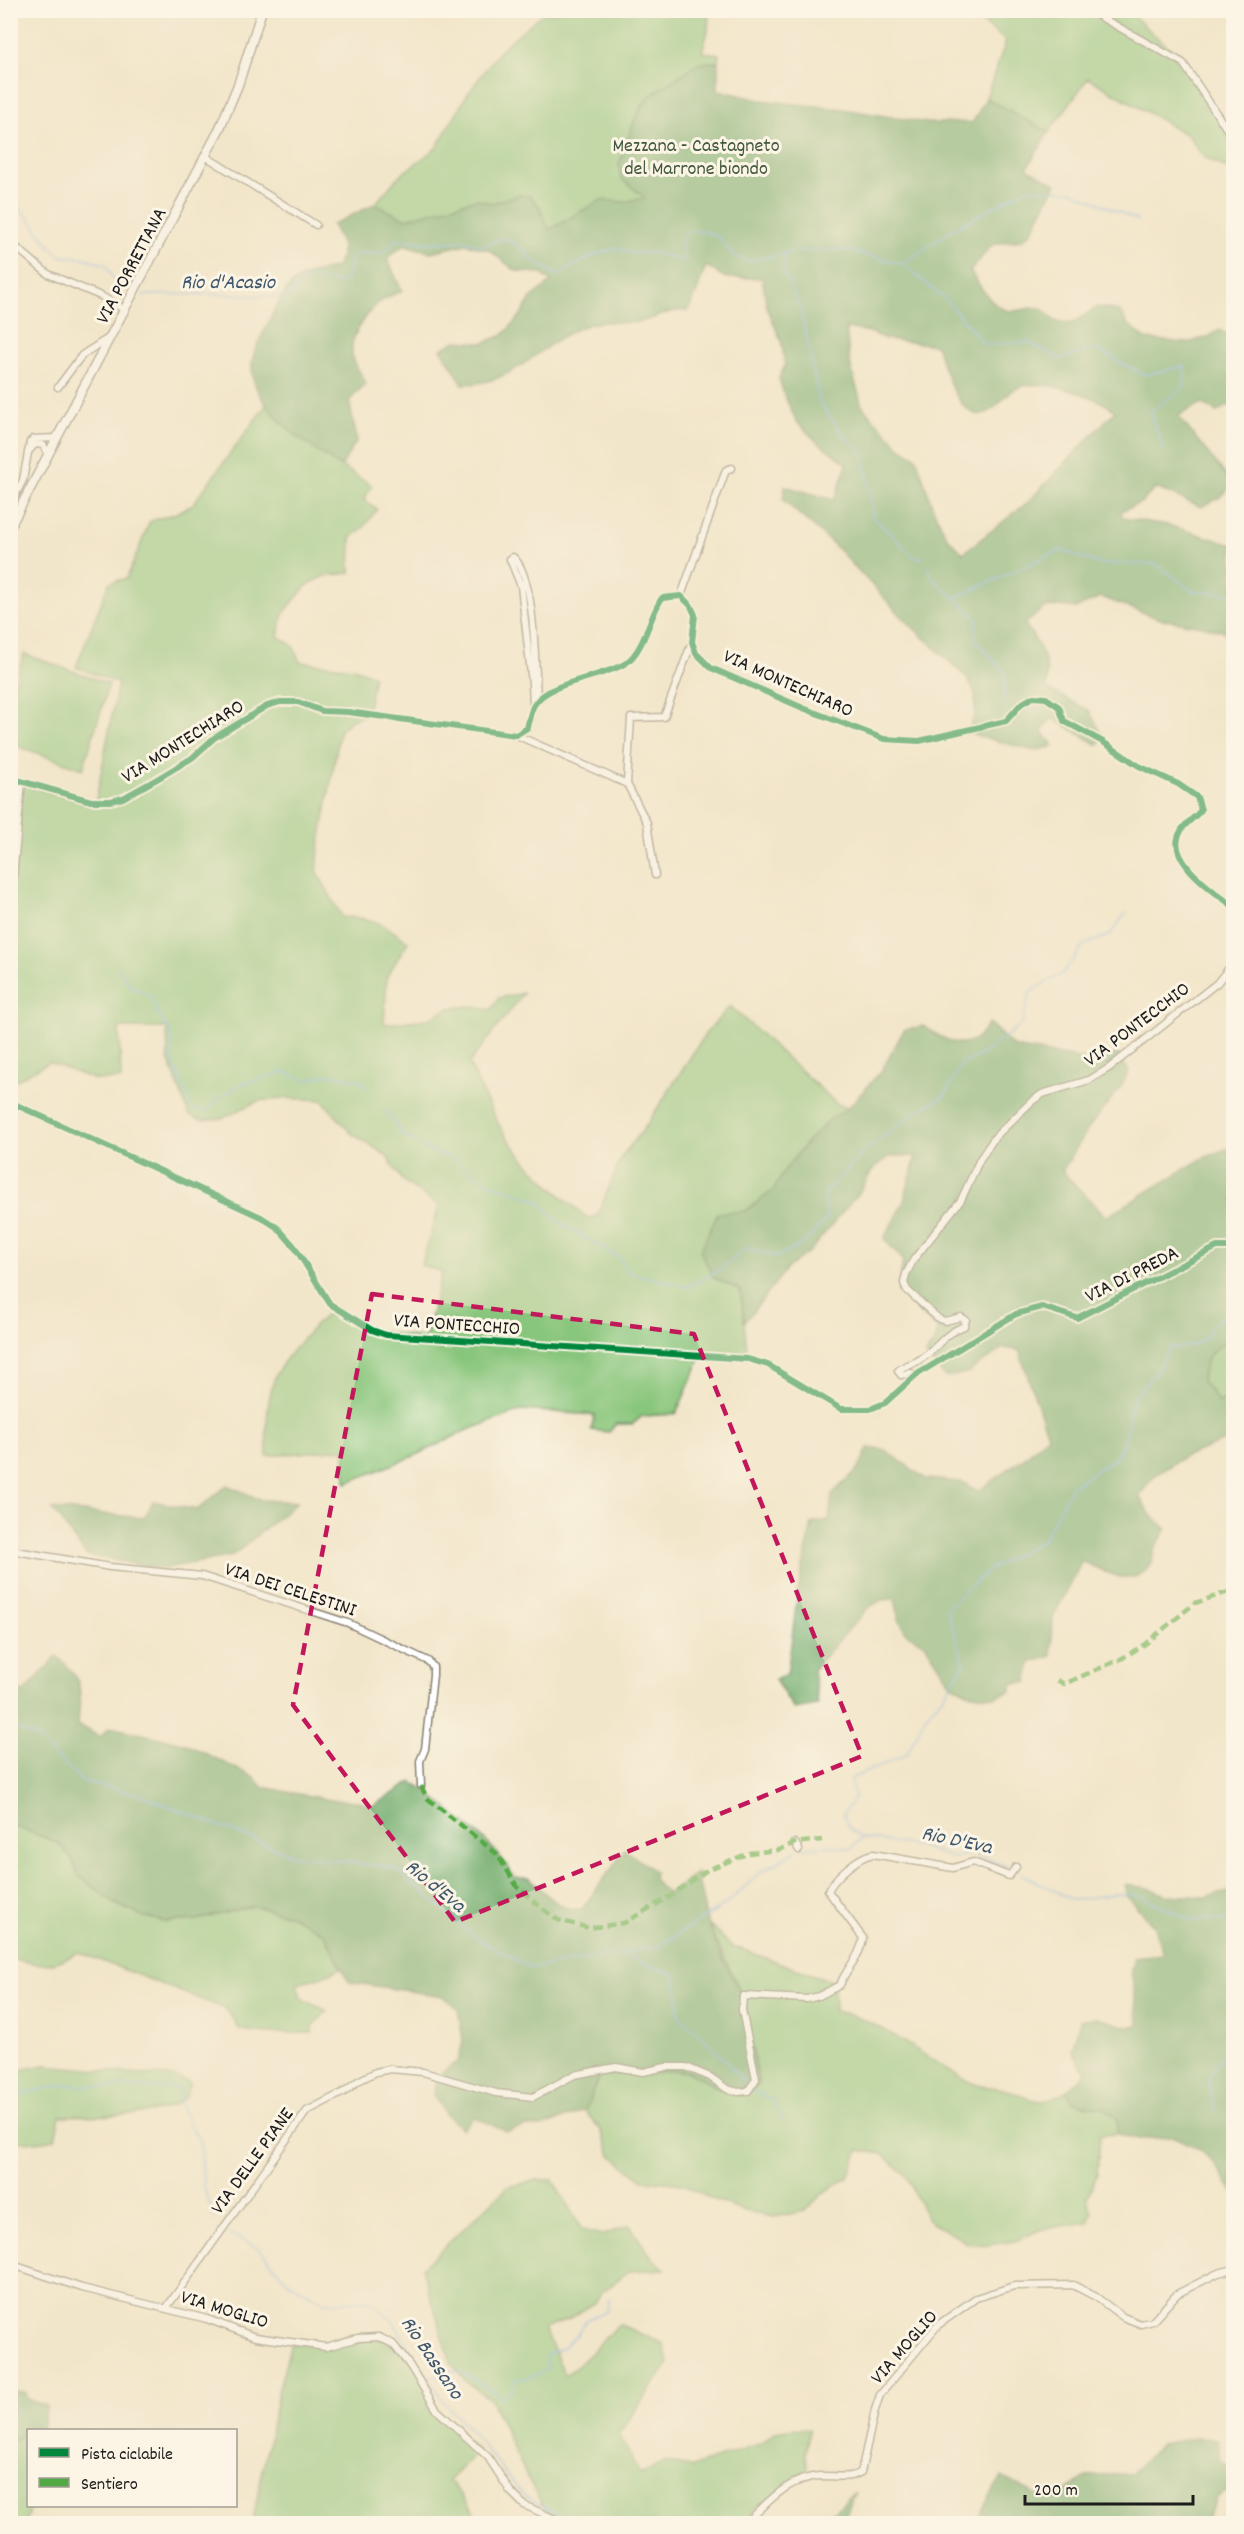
<svg xmlns="http://www.w3.org/2000/svg" width="1244" height="2534" font-family="Dekko,sans-serif">
<style>
.green{fill:#89c67d;stroke:#52714c;stroke-width:1.5}
.forest{fill:#6eab6c;stroke:#456444;stroke-width:1.5;fill-rule:evenodd}
.lines{fill:none;stroke-linecap:round;stroke-linejoin:round}
.stream{stroke:#72aee3;stroke-width:1.5}
.minor-casing{stroke:#878173;stroke-width:9}
.secondary-casing{stroke:#878173;stroke-width:11}
.minor{stroke:#fff;stroke-width:6}
.secondary{stroke:#fff;stroke-width:8}
.quiet{stroke:#52a943;stroke-width:4.5;stroke-dasharray:9 4.5;stroke-linecap:butt}
.cycleway-casing{stroke:#fcf5e5;stroke-width:10}
.cycleway{stroke:#00873e;stroke-width:6}
.marked{fill:none;stroke:#c2185b;stroke-width:4.5;stroke-dasharray:12 8;stroke-linejoin:round}
.labels{text-anchor:middle;stroke-width:6;stroke-linejoin:round;paint-order:stroke}
.park-label{font-size:20px;fill:#42583e;stroke:#fcf5e5}
.street-label{font-size:20px;fill:#1c1c1c;stroke:#fcf5e5}
.water-label{font-size:21px;font-style:italic;fill:#3e566c;stroke:#fcf5e5}
</style>
<rect width="100%" height="100%" fill="#fcf5e5"/>
<filter id="ink" filterUnits="userSpaceOnUse"><feTurbulence type="fractalNoise" baseFrequency=".0167" numOctaves="2"/><feDisplacementMap in="SourceGraphic" scale="12" xChannelSelector="R" yChannelSelector="G"/><feConvolveMatrix kernelMatrix="1 2 1 2 8 2 1 2 1" color-interpolation-filters="sRGB"/></filter>
<filter id="wash" filterUnits="userSpaceOnUse"><feTurbulence type="fractalNoise" baseFrequency=".008" numOctaves="4" result="noise"/><feDisplacementMap in="SourceGraphic" scale="24" xChannelSelector="R" yChannelSelector="G"/><feGaussianBlur stdDeviation="1.35" result="paint"/><feColorMatrix in="noise" values="0 0 0 0 0 0 0 0 0 0 0 0 0 0 0 0 0 1.4 0 .05"/><feComposite in="paint" operator="in"/></filter>
<g filter="url(#wash)">
<rect width="100%" height="100%" fill="#f2e6ca"/>
<path class="green" d="M564,10L709,11L708,31L702,52L719,54L718,62L699,63L648,97L635,118L619,165L621,178L646,198L624,202L601,200L548,231L540,207L519,195L492,203L477,199L406,219L375,204L398,177L436,148L467,95L500,50L542,14Z
M974,10L1128,11L1180,58L1230,130L1233,131V165L1228,169L1203,157L1189,136L1088,78L1049,132L986,98L1006,41L973,14Z
M266,405L314,449L372,486L364,500L377,509L364,527L351,538L350,573L324,576L306,586L283,614L278,636L293,646L300,662L354,668L374,676L367,714L350,721L340,730L319,848L317,872L342,917C374,918 382,922 408,942L387,976L384,1024L428,1019L449,1008L470,1006L491,1010L499,998L524,993L469,1063C480,1087 490,1111 504,1133C526,1166 557,1194 588,1218L597,1216L622,1156L644,1129L706,1033L730,1006L837,1104L848,1108L829,1120L806,1143L784,1171L774,1190L745,1211L714,1278L740,1290L748,1357L702,1355L676,1414L642,1416L633,1424H616L609,1432L591,1430L595,1415L523,1410L465,1431L419,1454L346,1483L344,1449L267,1456C266,1432 266,1406 273,1383C279,1360 316,1325 333,1307L374,1331L425,1338L442,1272L421,1265L439,1206L402,1180L386,1155L351,1133L322,1100L284,1098L258,1101L223,1118L202,1120L189,1115L168,1058L167,1028H119L121,1079L95,1080L49,1062L11,1083V781L95,805L118,683L76,667L109,583L127,578L150,521L177,513L193,504Z
M24,654L109,684L83,769L11,744V694Z
M1233,1338V1396L1219,1402L1202,1381C1205,1355 1211,1350 1233,1338Z
M10,1825L57,1842L71,1857L79,1876L114,1903L142,1916L166,1922L196,1920L253,1906L290,1915L324,1933L341,1968L317,1978L297,1983L301,1998L327,2011L313,2026V2033H268L240,2030L226,2009L78,1952C52,1968 39,1966 11,1958Z
M709,1925L732,1946L834,1982L835,2011C889,2022 924,2061 972,2083C981,2088 993,2086 1003,2089C1031,2098 1040,2109 1067,2091L1072,2101L1087,2106L1104,2107L1117,2118V2134L1100,2135L1097,2174L1087,2198L1092,2212L1088,2222L1042,2229L1015,2241L987,2245L967,2243L927,2219L906,2175L883,2154L859,2150L848,2177L823,2193L805,2211L774,2217L745,2211L705,2196L684,2184L643,2180L611,2155L600,2129L585,2111L600,2075L645,2073L672,2070L688,2072L721,2089C727,2073 746,2034 746,2019C746,1993 719,1951 709,1925Z
M44,2065L175,2077L190,2082C188,2087 187,2095 183,2099C162,2119 89,2115 60,2116L55,2139L36,2142L11,2141V2072Z
M537,2180H553L582,2230L602,2235L630,2226L652,2258L665,2269L629,2271L602,2292L596,2302L569,2319L544,2328L565,2375L580,2364L618,2324L664,2344L668,2364L619,2434L640,2475L663,2462L691,2467L762,2443L776,2431L793,2428L809,2430L805,2456L807,2470L753,2510L747,2523H566L547,2513L526,2475L491,2400L468,2383L451,2363L422,2268L508,2187Z
M376,2335L419,2361L436,2409L478,2451L449,2480L483,2523L252,2524L279,2388L291,2343L318,2346L346,2336Z
M28,2432L30,2506L26,2523H11L10,2442Z"/>
<path class="forest" d="M718,62V90L760,100L843,109L928,123L973,122L986,98L1049,132L1027,168L1056,184L1031,233L1022,240L993,244L970,271C980,285 993,312 1013,311C1023,310 1031,307 1041,308L1055,321L1073,323L1097,307L1120,311L1128,324L1146,339L1187,343L1208,337L1220,330L1233,338V368L1230,376L1233,379V403L1217,412L1202,403L1178,416L1233,484L1219,498L1201,507L1156,488L1142,502L1121,511L1123,518L1168,525L1233,545V634L1202,626L1160,619L1101,597L1077,608L1059,606L1044,608L1025,624C1042,649 1049,658 1047,689L1089,710L1103,736L1098,745L1052,718L1042,731L1054,746L1034,751L968,733L975,714V693L966,677L909,624L834,545L783,500L785,486L834,500L847,464L816,441L797,422L784,395L779,378L785,365L781,341L767,307L762,278H726L706,266L693,302L687,311C663,309 658,320 639,322C621,325 602,318 584,326C538,344 517,385 463,384L441,349L456,341L483,343L503,335L520,316L531,298L551,282L540,273L516,271L489,250L467,244L431,252L404,245L387,258L402,291C383,298 373,305 362,322C345,347 351,359 366,383L349,401L357,440L341,467C308,446 249,408 252,363C253,349 265,330 271,317C287,282 298,273 336,268C347,249 342,243 332,225L374,204L406,219L477,199L492,203L519,195L530,196L540,207L549,230L601,200L624,202L645,198L621,178L619,165L635,118L648,97L699,63ZM846,328L870,332L885,339L936,345C943,364 960,430 990,411C1000,405 1007,391 1019,387C1044,379 1095,395 1115,411L1028,502L963,553L947,537L933,508L916,457L900,447L862,406L850,364Z
M989,1023L1014,1047L1097,1061L1117,1053L1129,1071L1121,1087L1090,1126L1062,1171L1106,1217L1203,1158L1233,1146V1338C1211,1350 1205,1355 1202,1381L1219,1402L1233,1396V1438L1183,1457L1154,1476L1139,1496L1150,1514L1167,1529C1163,1536 1157,1543 1154,1550C1153,1554 1153,1559 1150,1564C1135,1592 1102,1570 1082,1561L1053,1618L1051,1656L1030,1663L1028,1682L1013,1683L1011,1691L995,1697L972,1694L952,1686L926,1645L906,1633L899,1619L895,1599L881,1600L868,1608L813,1670L818,1705L794,1709L775,1680L787,1674L798,1592L812,1523L829,1520L832,1494L859,1468L868,1448L885,1450L926,1479L962,1482L978,1491L1025,1457L1048,1436L1019,1350L1003,1348L969,1372L946,1378L925,1354L936,1340L937,1329L898,1292L903,1260L884,1239L904,1201L916,1156H891L873,1169L860,1191L810,1251L787,1268L745,1322L740,1290L714,1278L700,1251L718,1213L745,1211L774,1190L784,1171L806,1143L829,1120L848,1108L882,1070L904,1030L923,1026C939,1036 959,1051 977,1038C982,1035 986,1027 989,1023Z
M227,1485L261,1500L297,1502L232,1556L161,1569L86,1555L52,1509L144,1518L153,1501L197,1510Z
M57,1656C86,1683 80,1688 78,1725L100,1737L110,1727L184,1743L254,1777L262,1787L331,1800L358,1801L371,1807L412,1782L424,1789C455,1816 496,1843 515,1878H530C545,1893 560,1912 582,1909L625,1850L654,1871L653,1879L668,1894L697,1873L706,1918L718,1949L744,2000L759,2085L742,2096L721,2089L688,2072L672,2070L645,2074H600L585,2111L541,2127L527,2126L507,2132L474,2117L462,2129L446,2115L433,2095L437,2076L458,2061L463,2041L458,2009L442,1996L349,1982L324,1933L290,1915L253,1906L196,1920L166,1922L142,1916L114,1903L79,1876L71,1857L57,1842L11,1825L10,1682L23,1693Z
M1124,1885L1149,1888L1166,1895L1185,1896L1206,1897L1233,1891V2192L1216,2166L1200,2149L1174,2137L1138,2139L1117,2134V2118L1104,2107L1087,2106L1072,2101L1067,2091L1086,2073L1072,2051L1080,2020L1096,2017L1128,2027L1139,2026L1131,1969L1134,1957L1163,1954L1154,1927L1127,1896Z
M16,2392H26V2399L47,2406L42,2428L28,2430V2433L11,2442V2393Z
M1196,2438L1218,2439L1221,2461L1230,2468L1233,2467V2495L1224,2492L1217,2498L1204,2523H975L1001,2477L1042,2497L1055,2498L1086,2477L1133,2473L1160,2444Z
M856,2492L842,2523H818Z"/>
<g class="lines">
<path class="stream" d="M10,204C33,213 41,242 60,256L84,258L106,265L117,287L122,291
M786,252L783,270L801,311L820,404L845,437L863,451L873,517L914,557L923,558
M904,263L952,230L1026,189L1072,191L1137,220
M143,295L213,294L284,297C294,293 296,287 303,281C313,273 330,283 342,283C350,277 351,269 350,260L354,254L383,253L397,239L427,243L466,241L482,246L505,238L522,248L532,260L557,275L592,256L614,248L634,253H656L683,261L685,258L682,247L684,235L687,232L703,231L717,236L735,257L750,261L796,251L846,250L903,264L948,302L985,345L1028,342L1060,359L1096,349L1144,375L1185,366L1184,387L1150,412L1164,451
M927,567L932,578L955,598L1060,550L1100,564H1156L1192,591L1234,594
M955,598L977,619L975,640L1005,673L1004,705
M118,967L129,985L151,996L160,1019L171,1033L172,1061L193,1110L207,1111C214,1103 232,1088 242,1084C256,1080 270,1077 284,1072L306,1080L331,1074L361,1081L367,1088
M384,1109L401,1133L433,1153L445,1154L487,1182L537,1200L559,1222L618,1257L630,1273L688,1287L723,1268L746,1248L777,1257L806,1242L827,1218L824,1193L863,1153L912,1115L944,1096L961,1065L986,1052L1022,1024L1030,992L1063,973L1084,945L1110,935L1126,913
M10,1726L37,1738L82,1781L141,1795L293,1855L395,1868L477,1939L532,1968L660,1946L726,1904L760,1873L796,1851
M861,1838L849,1828L843,1814L855,1797L850,1779L907,1754L925,1717L943,1696L964,1663L946,1608L990,1569L1043,1540L1072,1486L1114,1459L1125,1440L1131,1405L1135,1396L1156,1372L1170,1347C1184,1349 1210,1344 1211,1326L1222,1318L1234,1321
M862,1838L919,1846L953,1858L970,1853L1010,1867
M804,1848L831,1846L851,1848L861,1839
M1020,1873L1072,1900L1115,1894L1142,1896L1190,1920H1234
M621,1954L676,1975L679,2017L709,2043L745,2083
M751,2090L773,2100L782,2121
M10,2097L60,2085L178,2088L183,2112L200,2142L204,2187L214,2218
M1215,2111L1208,2080L1234,2034
M230,2234L258,2248L289,2283L324,2302L369,2301L393,2321L443,2401L475,2436L523,2495L562,2517
M430,2376L440,2377L449,2370L466,2374L502,2397L511,2391L516,2379H527L547,2370V2354L562,2348L576,2336L586,2320L607,2310L609,2299
M10,2418L20,2408"/>
</g>
</g>
<g filter="url(#ink)">
<g class="lines">
<defs>
<path id="minor" d="M1088,10L1183,63L1230,134
M205,156L316,225
M10,242L48,274L103,297L125,310
M58,387L82,355L110,337
M28,452L35,444L43,445L48,454
M10,506L23,480L30,442L33,439L56,438
M681,596L726,470L732,468
M533,706L532,683L521,586L510,559L513,557C536,576 535,669 537,700
M516,735L627,784
M10,778L91,801H111L123,798L157,779L192,758L214,738L267,706L280,702H298L322,711L348,712L516,735L527,728C529,721 530,712 534,705C548,681 603,678 626,663C645,649 649,617 662,598L681,596L691,606L695,615L692,642L696,653L711,668L803,708L884,739L919,741L1006,721L1021,704L1033,697L1046,698L1059,707L1064,721L1103,742L1139,766L1178,784L1197,797L1201,810C1195,818 1185,823 1181,831C1163,859 1215,892 1234,907
M655,875L647,823L627,784L631,718L664,717L692,642
M10,909L22,782
M10,1102L261,1217L278,1228L294,1246L330,1304L372,1330L386,1335L748,1359L768,1365L841,1409H870L885,1403L916,1375L1016,1314L1042,1307L1077,1318L1217,1247H1234
M916,1375L911,1373L901,1375L898,1371C903,1365 912,1365 919,1360C937,1350 941,1335 964,1326L966,1320L961,1317L945,1321L939,1319L907,1290L904,1283L906,1274L914,1259L961,1200L980,1159L995,1137L1031,1102L1042,1094L1089,1080L1109,1068L1217,983L1234,962
M10,1550L110,1567L202,1576L348,1623L428,1661L433,1667V1675L425,1749L420,1761L421,1786
M795,1843L799,1850
M10,2264L82,2288L207,2319L255,2337L326,2347L358,2338L379,2337L393,2344L410,2366L437,2410L488,2457L510,2491L524,2505L566,2524
M167,2307L307,2111L344,2092L358,2081L376,2072L390,2069L423,2072L496,2093L533,2097L574,2075L616,2067L643,2072L666,2067H686L710,2077L727,2089L738,2092L748,2091L756,2079L742,2010L743,1996L807,1999L819,1996L840,1985C846,1968 861,1956 863,1938L828,1891C835,1877 857,1857 873,1854L953,1868L973,1862L1009,1876L1016,1867
M745,2524C769,2502 786,2479 819,2476C834,2475 848,2480 861,2472L875,2410L880,2395L938,2325L976,2298L1014,2286L1073,2285L1096,2297L1123,2317L1141,2324L1153,2321L1177,2294L1218,2273L1234,2269"/>
<path id="secondary" d="M10,527L219,130L238,85L262,10"/>
</defs>
<use href="#minor" class="minor-casing"/>
<use href="#secondary" class="secondary-casing"/>
<use href="#minor" class="minor"/>
<use href="#secondary" class="secondary"/>
<path class="quiet" d="M1057,1680L1064,1684L1121,1659L1145,1644L1195,1603L1234,1590
M421,1786L427,1798L497,1854L518,1888L543,1909L558,1920L589,1928L624,1923L669,1897L707,1870L749,1853L778,1850L795,1843L822,1840"/>
<defs>
<path id="cycleway" d="M10,778L91,801H111L123,798L157,779L192,758L214,738L267,706L280,702H298L322,711L348,712L516,735L527,728C529,721 530,712 534,705C548,681 603,678 626,663C645,649 649,617 662,598L681,596L691,606L695,615L692,642L696,653L711,668L803,708L884,739L919,741L1006,721L1021,704L1033,697L1046,698L1059,707L1064,721L1103,742L1139,766L1178,784L1197,797L1201,810C1195,818 1185,823 1181,831C1163,859 1215,892 1234,907
M10,1102L261,1217L278,1228L294,1246L330,1304L372,1330L386,1335L748,1359L768,1365L841,1409H870L885,1403L916,1375L1016,1314L1042,1307L1077,1318L1217,1247H1234"/>
</defs>
<use href="#cycleway" class="cycleway-casing"/>
<use href="#cycleway" class="cycleway"/>
</g>
</g>
<path d="M0 0H1244V2534H0ZM372,1294L694,1334L862,1756L455,1922L293,1705Z" fill="#f2e6ca" fill-opacity=".55" fill-rule="evenodd"/>
<path class="marked" d="M372,1294L694,1334L862,1756L455,1922L293,1705Z"/>
<g class="labels">
<g class="park-label">
<text x="696" y="151">Mezzana - Castagneto<tspan x="696" dy="23">del Marrone biondo</tspan></text>
</g>
<g class="street-label">
<text transform="translate(130 265) rotate(-62)" y="7">VIA PORRETTANA</text>
<text transform="translate(789 682) rotate(24)" y="7">VIA MONTECHIARO</text>
<text transform="translate(182 740) rotate(-32)" y="7">VIA MONTECHIARO</text>
<text transform="translate(1136 1023) rotate(-37)" y="7">VIA PONTECCHIO</text>
<text transform="translate(1131 1273) rotate(-27)" y="7">VIA DI PREDA</text>
<text transform="translate(457 1323) rotate(4)" y="7">VIA PONTECCHIO</text>
<text transform="translate(291 1588) rotate(18)" y="7">VIA DEI CELESTINI</text>
<text transform="translate(251 2160) rotate(-54)" y="7">VIA DELLE PIANE</text>
<text transform="translate(225 2308) rotate(17)" y="7">VIA MOGLIO</text>
<text transform="translate(903 2346) rotate(-49)" y="7">VIA MOGLIO</text>
</g>
<g class="water-label">
<text x="228" y="288">Rio d'Acasio</text>
<text transform="translate(957 1839) rotate(12)" y="7">Rio D'Eva</text>
<text transform="translate(436 1885) rotate(39)" y="7">Rio d'Eva</text>
<text transform="translate(433 2357) rotate(56)" y="7">Rio Bassano</text>
</g>
</g>
<rect width="1244" height="2534" fill="none" stroke="#fcf5e5" stroke-width="36"/>
<rect x="27" y="2429" width="210" height="78" fill="#fcf5e5" stroke="#a29e95" stroke-width="1.5"/>
<rect x="39" y="2448" width="30" height="9" fill="#00873e" stroke="#a29e95" stroke-width="1.5"/>
<text x="81" y="2459" font-size="18" fill="#1c1c1c">Pista ciclabile</text>
<rect x="39" y="2478" width="30" height="9" fill="#52a943" stroke="#a29e95" stroke-width="1.5"/>
<text x="81" y="2489" font-size="18" fill="#1c1c1c">Sentiero</text>
<path d="M1025 2495v9h168v-9" fill="none" stroke="#1c1c1c" stroke-width="3"/>
<text x="1034" y="2495" font-size="18" fill="#1c1c1c" stroke="#fcf5e5" stroke-width="4.5" paint-order="stroke">200 m</text>
</svg>
